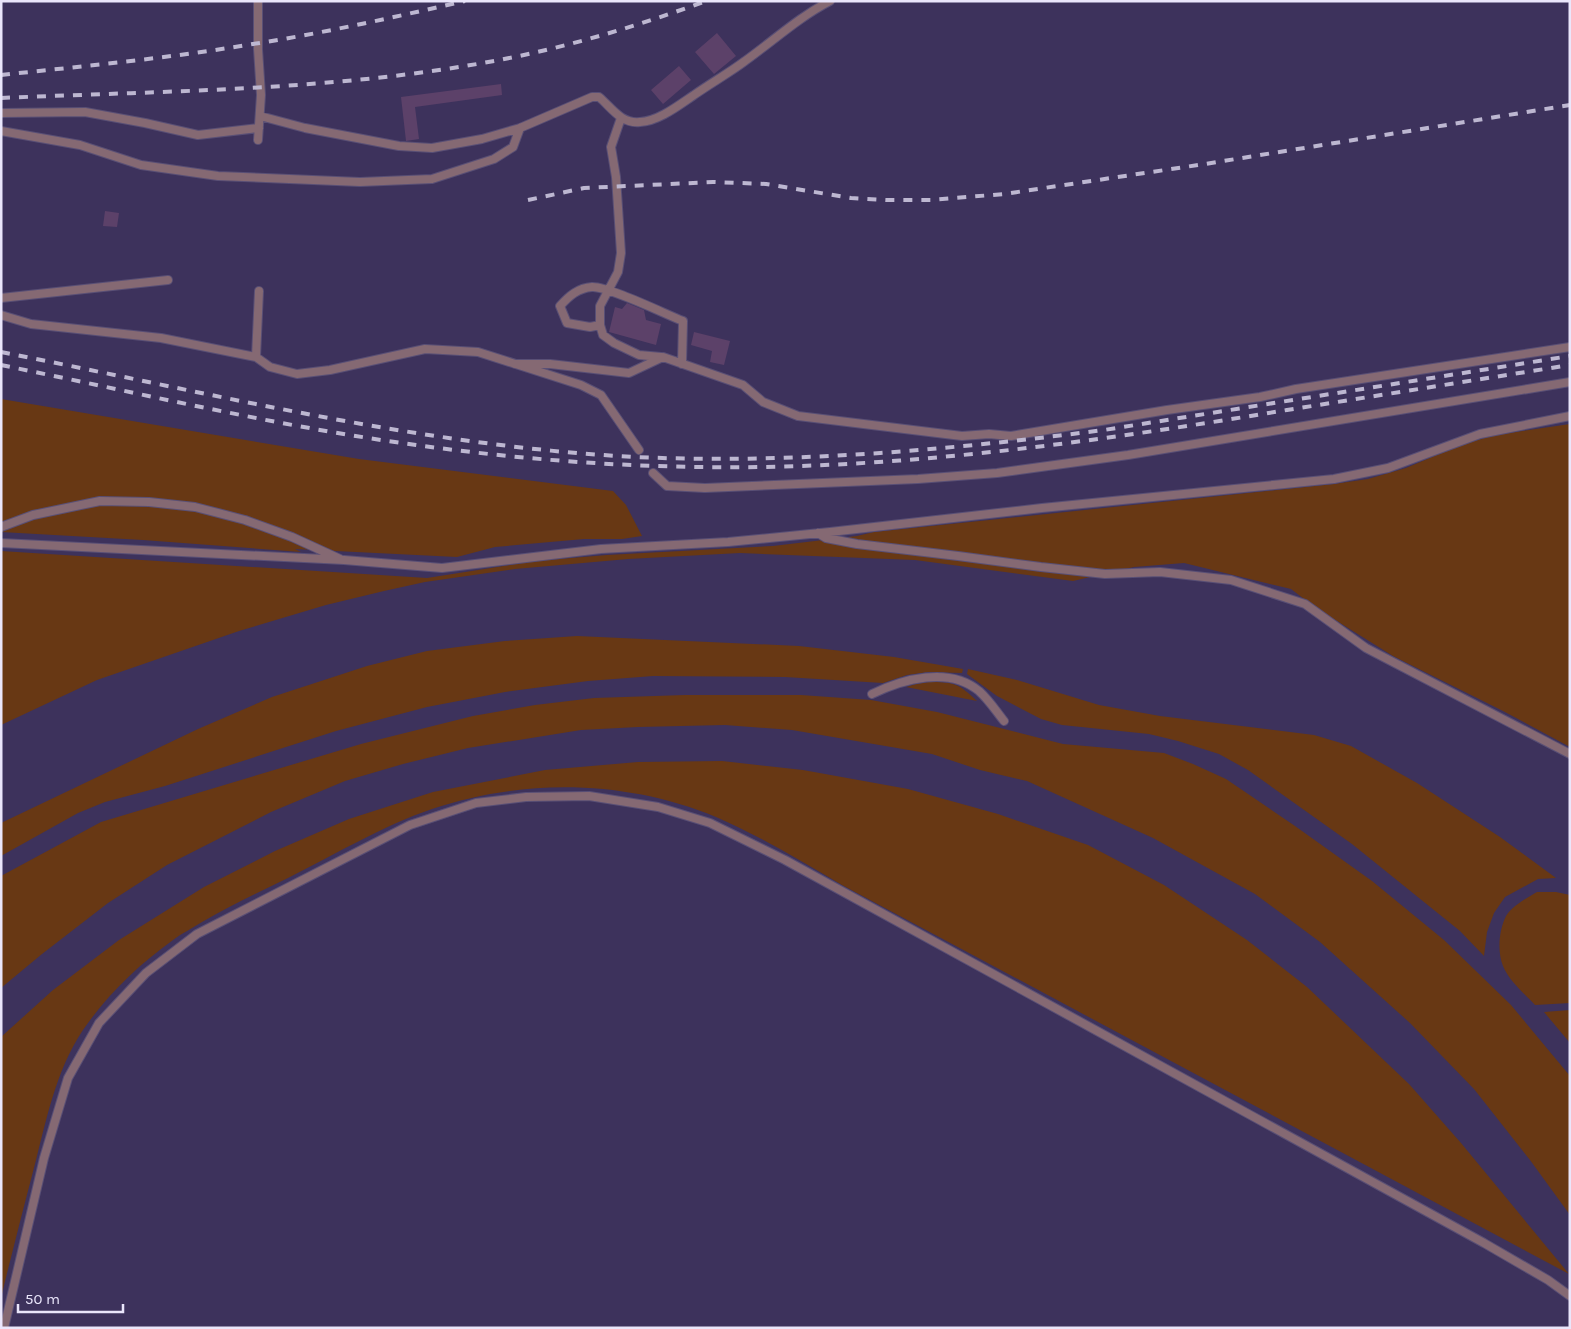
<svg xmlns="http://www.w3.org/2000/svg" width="1571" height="1329" font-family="Karla,sans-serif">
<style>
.green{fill:#683814}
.building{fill:#5c4169}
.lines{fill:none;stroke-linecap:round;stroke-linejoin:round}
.service-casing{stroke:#594f75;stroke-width:10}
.service{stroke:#856973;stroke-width:8}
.rail{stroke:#bdb7d1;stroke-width:4;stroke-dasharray:9 9;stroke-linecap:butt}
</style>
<rect width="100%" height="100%" fill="#3d325c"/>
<path class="green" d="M1,399L359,459L613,491L626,505L642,536L622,539H584L495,547L457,557L295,549L301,552L143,540L1,532Z
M1570,424V747L1503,711L1393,656L1316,608L1291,589L1184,563L1134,567L1073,581L915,560L740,553L628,559L515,569L425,582L384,591L326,605L239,631L97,680L1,725V551L427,578L536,561L607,555L773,546L857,536L874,532L1334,484L1368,479L1406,468L1463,444L1496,435Z
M577,636L799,646L894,657L963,669L962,673L928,672L907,675L883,683L785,677L653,676L588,681L505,692L427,707L336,731L165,786L105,802L78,813L1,856V823L198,729L272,697L367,666L427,651L505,641Z
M968,669L1017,680L1099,705L1160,716L1314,735L1351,746L1417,783L1500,837L1556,878L1538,879L1505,897L1494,913L1487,932L1484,956L1460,931L1352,844L1248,770L1219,754L1178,741L1149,734L1062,725L1041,719L997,696L967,674Z
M929,682C954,682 958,683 977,701L906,687L916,684Z
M685,695H801L871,700L937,712L1063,744L1164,753L1193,764L1226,779L1295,826L1372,881L1444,940L1511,1005L1570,1076V1215L1530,1160L1474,1089L1410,1023L1320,942L1255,894L1153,838L1027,781L980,770L932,754L792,730L725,725L638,727L581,730L468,748L403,764L345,781L271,812L167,865L108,903L42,954L1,988V876L101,822L361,744L473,716L535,705L594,698Z
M722,761L803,770L908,789L998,814L1088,845L1164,885L1247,940L1307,987L1409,1084L1461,1143L1569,1274L842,885C801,861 760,836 716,817C627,780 523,778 432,809C382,826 336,854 288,878C259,892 230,906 202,922C193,928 182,933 173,940C141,963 111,991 88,1023C58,1063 48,1113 36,1160C24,1206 12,1252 1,1298V1037L53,990L119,940L204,887L275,851L349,819L433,792L545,770L638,762Z
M1537,892H1556L1570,895V1003L1535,1005C1525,994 1509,981 1503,966C1497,951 1499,930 1506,916C1513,905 1527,898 1537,892Z
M1570,1010V1043L1544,1012Z"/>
<path class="building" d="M717,33L736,56L714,74L695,52Z
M679,66L691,80L663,104L651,90Z
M501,84L502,95L415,107L419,139L406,141L401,97Z
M105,211L119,213L117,227L103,226Z
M627,303L644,310L646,320L661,324L656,345L609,332L615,307L622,309Z
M694,332L730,341L724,365L710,362L712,351L691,345Z"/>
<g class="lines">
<defs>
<path id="service" d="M258,1V49L261,95L258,140
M1,113L85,112L145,123L198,135L259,128
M260,116L305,128L399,146L432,148L482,139L520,128L592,97H599C612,108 621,124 640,122C659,121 679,105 694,95C711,83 729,73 745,61C773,41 799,17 830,1
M621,118L611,147L616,177L621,253L618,272L600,306V325L603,335L614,343L639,355L661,357
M1,131L80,145L141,165L218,176L360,182L432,179L494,159L513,147L520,128
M259,291L256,357L270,367L297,374L330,370L425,349L478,352L581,385L601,395L639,450
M1,298L168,280
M1,315L31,324L161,338L256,357
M600,325L590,327L567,323L560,306C569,296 578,288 592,287C608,286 665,314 683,321L682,364
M515,364H550L629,373L663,357L743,385L763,402L798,416L962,436L989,434L1011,436L1167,410L1260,397L1296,389L1570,347
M653,473L667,486L705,488L918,479L997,473L1128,455L1570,382
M1,527L33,515L100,501L149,502L195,507L245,520L292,537L340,559
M818,533L826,538L857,544L958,556L1041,567L1105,574L1160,572L1231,580L1305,604L1366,648L1570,754
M1,543L344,560L442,568L601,549L728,542L830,532L1042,508L1334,479L1388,468L1480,434L1570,416
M872,694C903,679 949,666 979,691C989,700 996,711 1004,721
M4,1328L44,1158L68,1078L99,1023L146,973L197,934L410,825L476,803L526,797L589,796L658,807L710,823L785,860L1484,1243L1548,1280L1570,1296"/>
</defs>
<use href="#service" class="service-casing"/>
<use href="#service" class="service"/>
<path class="rail" d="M1,75C85,66 170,58 253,44C324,33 395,17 465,1
M1,98C160,91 320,91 477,64C555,51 632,28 706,1
M528,200L584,188L713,182L766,184L851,198L887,200H931L1004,194L1205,164L1570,105
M1,352C211,393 421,446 635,457C793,464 948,450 1104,430L1570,356
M1,365C139,393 276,426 416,445C510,458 606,466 701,467C898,470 1093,442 1287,410C1381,395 1475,380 1570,365"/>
</g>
<rect width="1571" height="1329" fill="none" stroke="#eae6fb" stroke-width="5"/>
<path d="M18 1304v8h105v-8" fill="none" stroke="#eae6fb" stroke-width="2.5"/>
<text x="25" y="1304" font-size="15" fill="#eae6fb" stroke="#3d325c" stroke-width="4" paint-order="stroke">50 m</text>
</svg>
